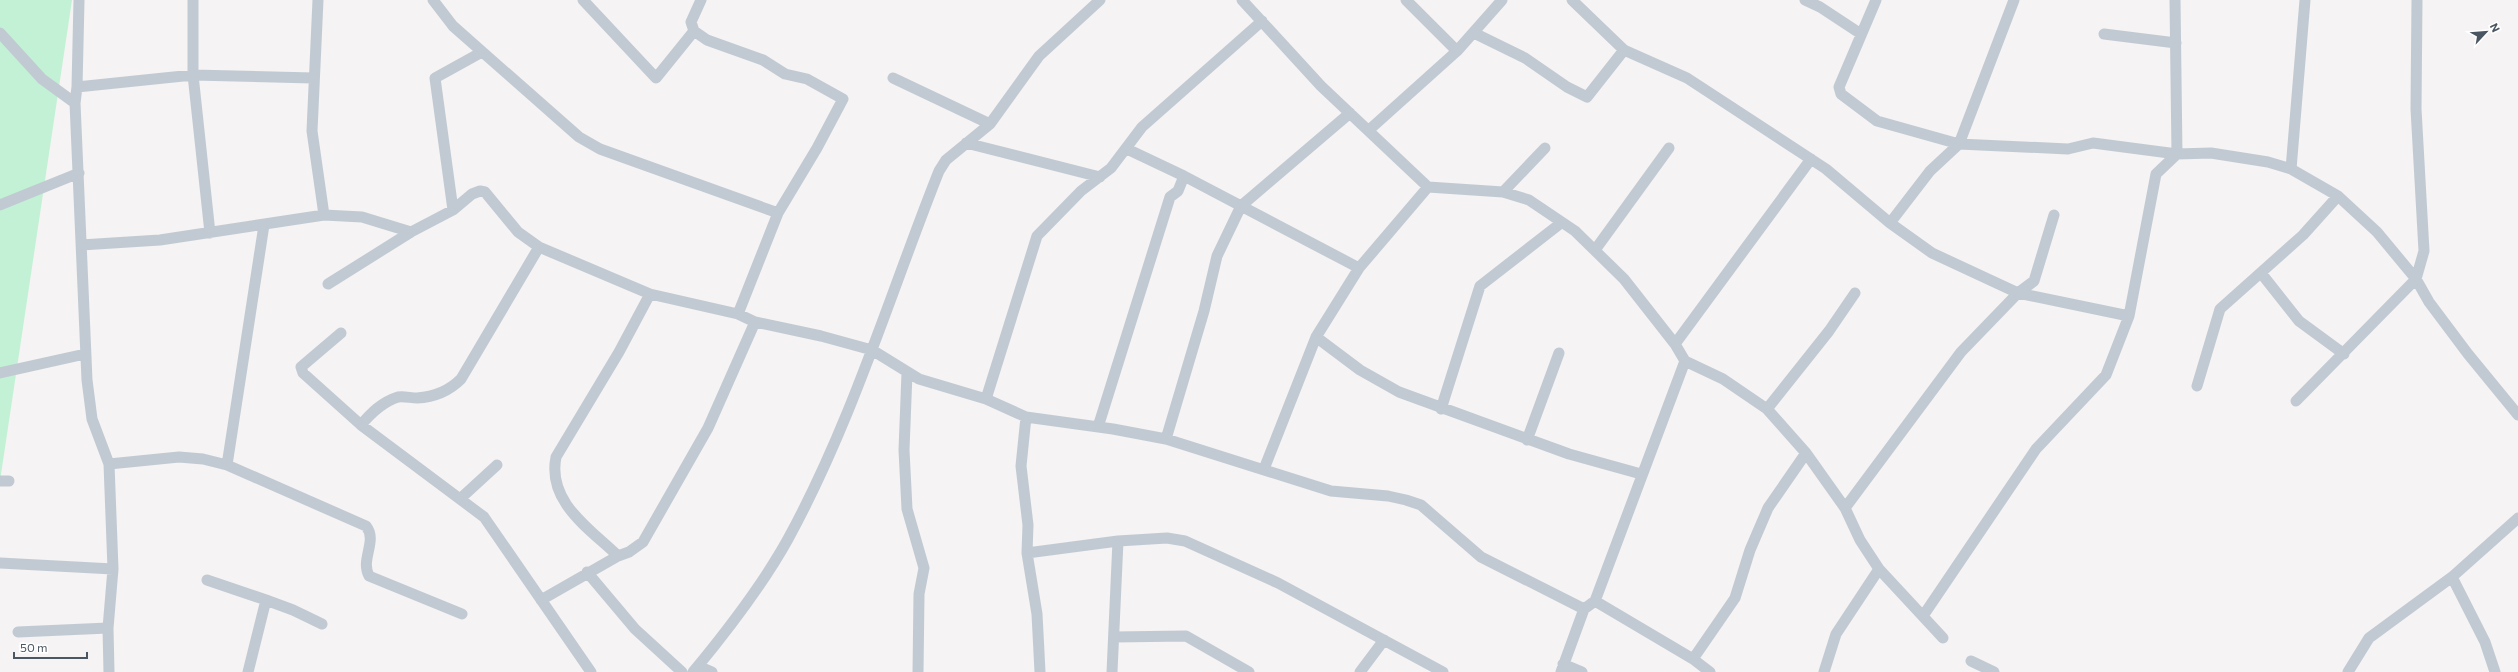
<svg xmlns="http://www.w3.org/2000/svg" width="2518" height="672" font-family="Commissioner,sans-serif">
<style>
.grass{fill:#c3f1d5}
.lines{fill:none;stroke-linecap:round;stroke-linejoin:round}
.minor{stroke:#c1cad2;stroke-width:11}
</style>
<rect width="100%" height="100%" fill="#f5f3f3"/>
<path class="grass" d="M0,0H72L0,481Z"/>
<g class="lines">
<path class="minor" d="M79,0L77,87L75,103L87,380L92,419L109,464L113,569L108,628L109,672
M193,0V75L210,233
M318,0L312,131L324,215
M433,0L453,26L579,137L600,149L778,213
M583,0L656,78L694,31
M701,0L691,22L694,31L707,40L763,60L785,74L807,79L843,99L817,148L778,213L738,314
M1242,0L1321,86L1428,187L1503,192L1529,200L1575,231L1624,279L1675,344L1685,361L1723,379L1767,409L1806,453L1845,508L1860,540L1879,569L1943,638
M1406,0L1457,51
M1572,0L1624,50
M1805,0L1820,7L1861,34
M1876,0L1839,87L1841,94L1877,121L1959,144L2068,149L2093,143L2177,154L2211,153L2268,162L2291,169L2338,196L2377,232L2416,279L2429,302L2468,354L2518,415
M0,33L42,79L75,103
M1474,33L1525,58L1567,87L1587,97L1624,50L1687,78L1826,169L1890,223L1932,253L2018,293L2129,316
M2104,34L2176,43
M893,78L990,124
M77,87L193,75L313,78
M1369,130L1457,51L1502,0
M966,143L1100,177
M1127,149L1184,176L1359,268
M2291,169L2305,0
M1503,192L1545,148
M0,205L79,173
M453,210L435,78L482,52
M1890,223L1930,171L1959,144L2014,0
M81,245L160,240L324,215L362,217L411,232L453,210L472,194L480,191L485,192L518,232L539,247L650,294L738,314L755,322L821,336L872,350L919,379L986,399L1026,417L1113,429L1166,439L1331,491L1388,496L1406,500L1421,505L1481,557L1584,609
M1595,250L1669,148
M2261,273L2299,321L2344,354
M328,284L411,232
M650,294L619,352L556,457C547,502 589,528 618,556L629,552L643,542L708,428L755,322
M341,333L301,367L303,373L361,425L484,517L591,672
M1316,337L1360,370L1399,392L1569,454L1641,474
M1675,344L1811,159
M0,373L85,354
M907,373L904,450L907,509L924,568L919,594L918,672
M2197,386L2220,309L2303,235L2338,196
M986,399L1037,236L1081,191L1111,168L1142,127L1262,21
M2296,401L2416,279L2424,251L2416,109L2417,0
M1441,409L1480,286L1561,223
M1767,409L1829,331L1855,293
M1026,417L1021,466L1028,525L1027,553L1037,614L1040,672
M361,425C371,413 382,402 398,397C404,396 411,398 417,398C435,397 449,391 461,379L539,247
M1098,427L1170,197L1178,191L1184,176
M1166,439L1204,311L1217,256L1241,206L1350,113
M1527,440L1559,353
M109,464L179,457L203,459L227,465L366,526C378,541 360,559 369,576L462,614
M227,465L264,225
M1264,469L1316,337L1359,268L1428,187
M0,481H9
M461,498L497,465
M1845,508L1961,352L2018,293L2034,281L2054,215
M1027,553L1118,541L1167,538L1185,541L1278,583L1443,672
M0,563L113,569
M587,572L635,629L682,672
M2452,577L2485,642L2495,672
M207,580L266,600L248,672
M266,600L293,610L322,624
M541,600L618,556
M1595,601L1693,659L1710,672
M1923,616L2036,449L2106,375L2129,316L2156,174L2177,154L2175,0
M18,632L108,628
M1114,637L1186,636L1249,672
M1693,659L1735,598L1750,550L1768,508L1806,453
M1971,661L1994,672
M1563,664L1582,672
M698,666L712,672
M693,672C727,631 762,586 788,539C852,422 890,294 939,171L946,160L990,124L1039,56L1100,0
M1112,672L1118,541
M1360,672L1384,640
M1561,672L1584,609L1595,601L1685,361
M1824,672L1836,634L1879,569
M2348,672L2369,638L2452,577L2518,518"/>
</g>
<g transform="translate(2486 32) rotate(64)" stroke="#ffffff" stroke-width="3" paint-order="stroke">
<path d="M0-3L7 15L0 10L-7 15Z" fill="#4a5661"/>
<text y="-6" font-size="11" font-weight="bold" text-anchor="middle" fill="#4a5661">N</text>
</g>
<path d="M14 652v6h73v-6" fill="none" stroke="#4a5661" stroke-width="2"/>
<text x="20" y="652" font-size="12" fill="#4a5661" stroke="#ffffff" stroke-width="3" paint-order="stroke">50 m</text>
</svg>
